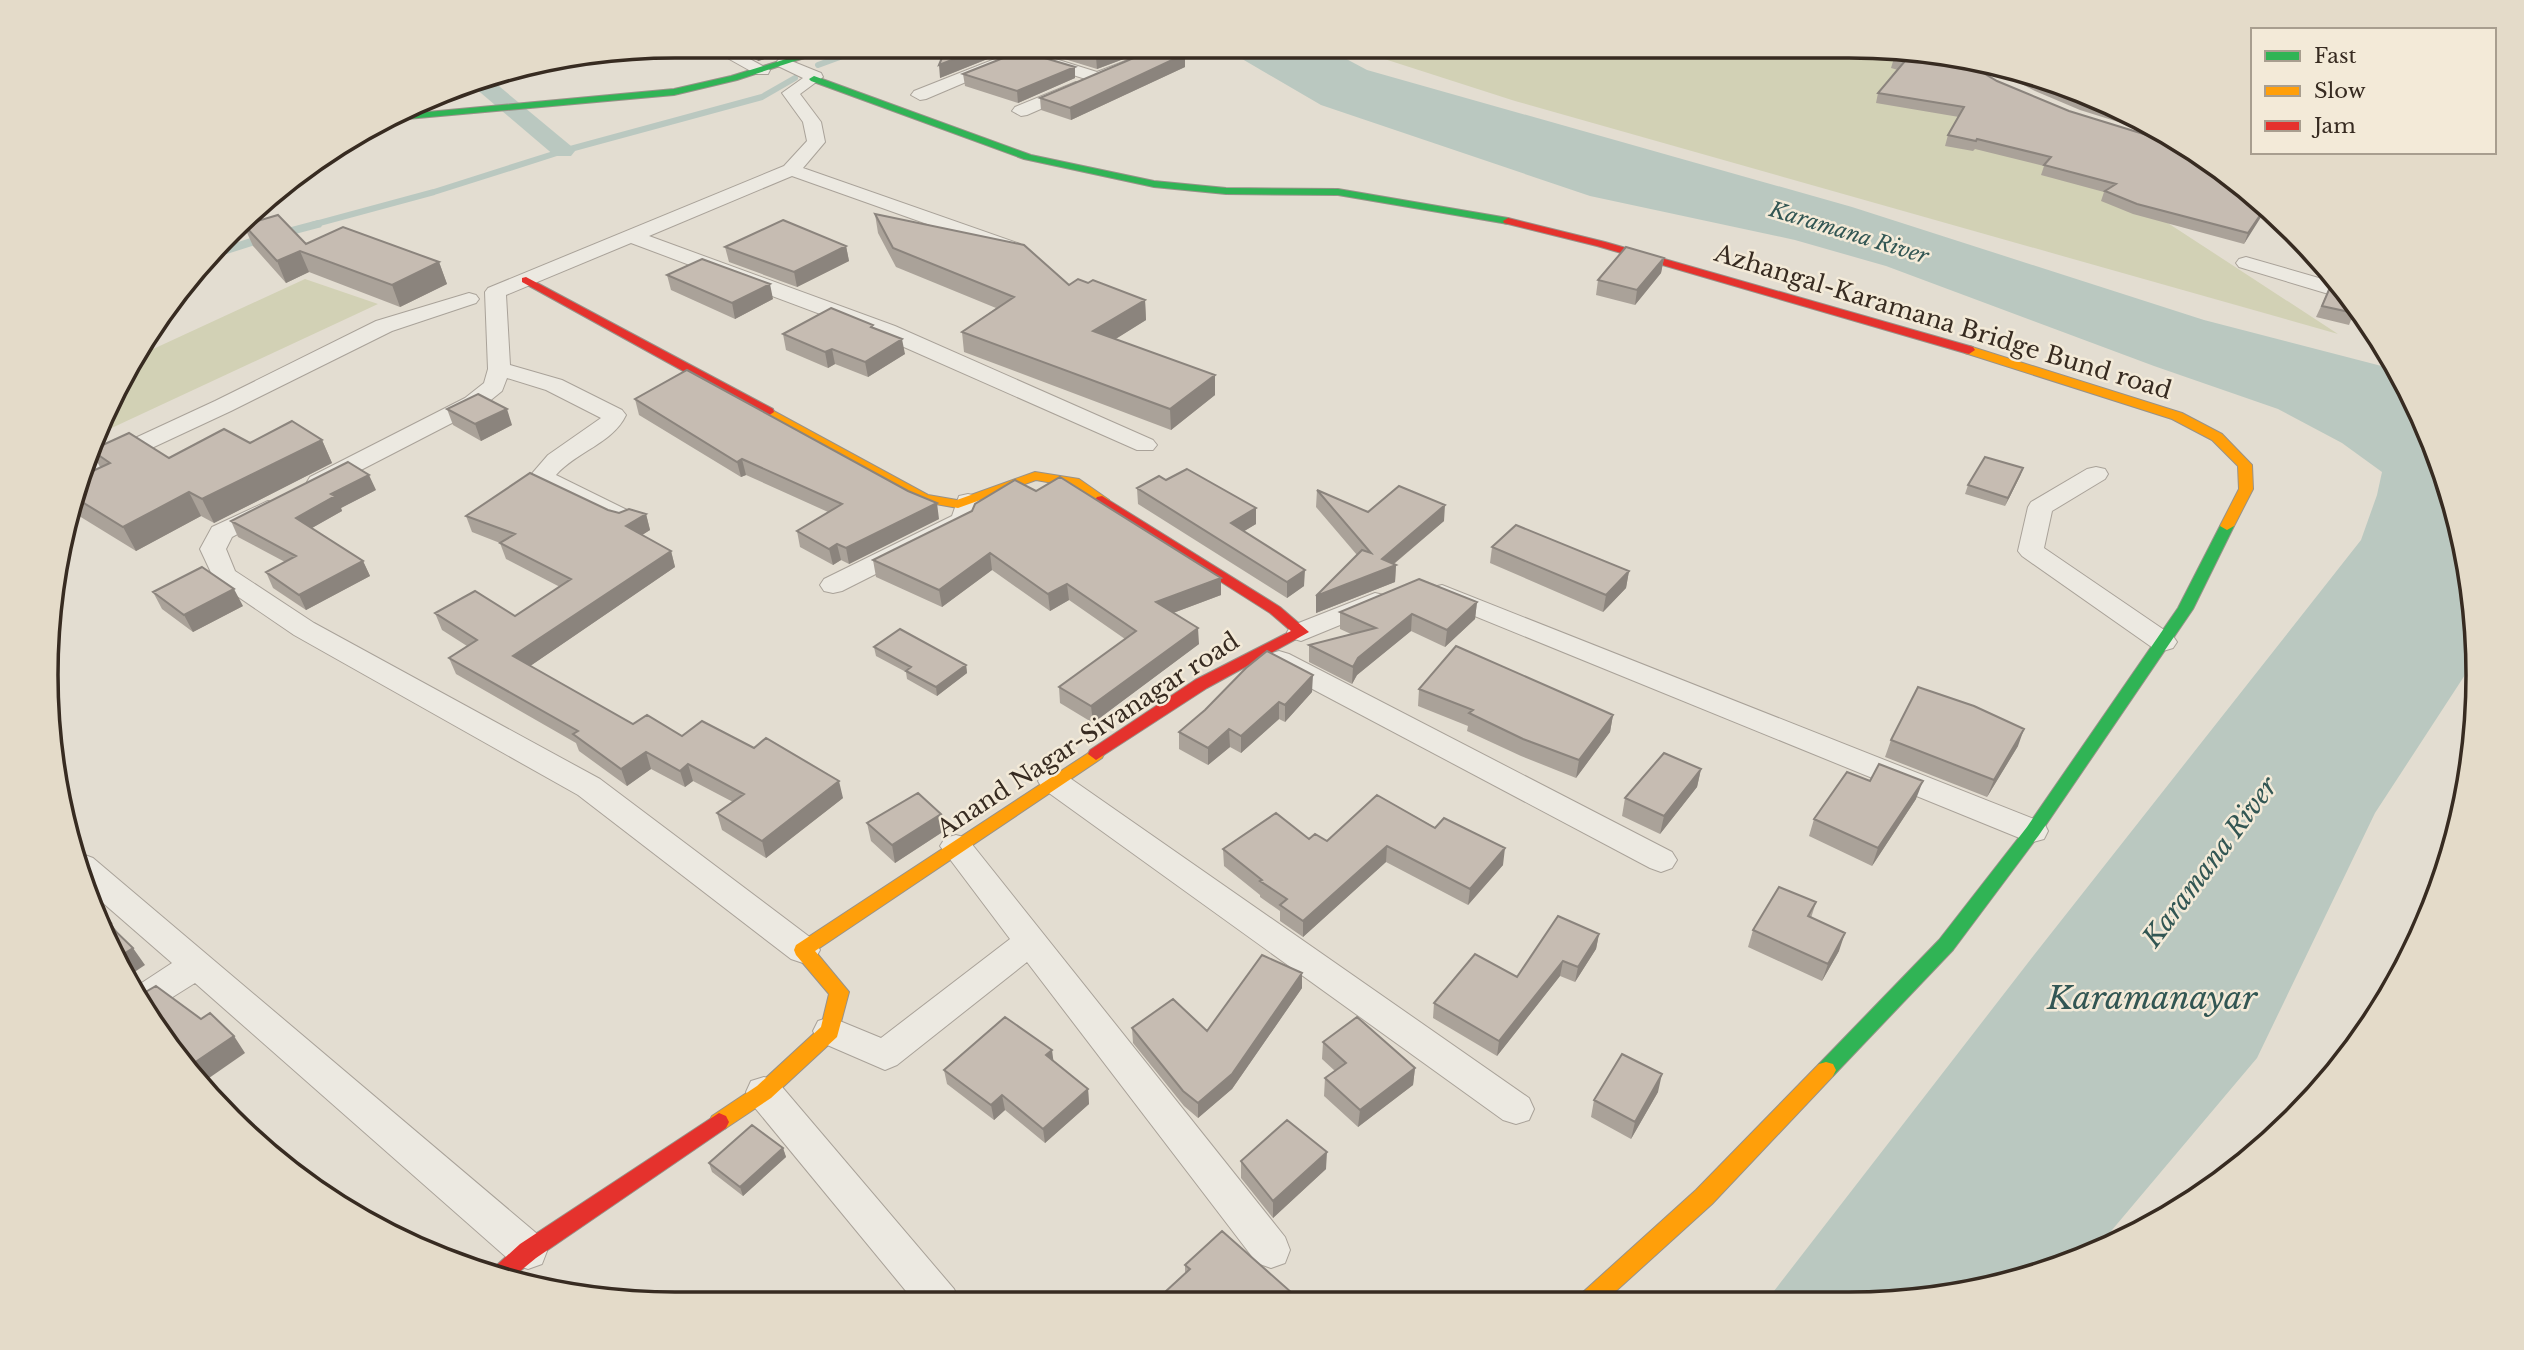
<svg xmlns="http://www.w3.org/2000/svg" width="2524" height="1350" font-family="'Libre Baskerville',serif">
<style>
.green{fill:#d2d1b5}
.water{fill:#bac8c0}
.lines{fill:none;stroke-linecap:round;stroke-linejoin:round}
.stream-far1{stroke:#bac8c0;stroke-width:6}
.stream{stroke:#bac8c0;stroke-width:8}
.canal{fill:#bac8c0;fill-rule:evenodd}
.street-casing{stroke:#a9a299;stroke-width:2}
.fast-casing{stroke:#989289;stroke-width:2}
.slow-casing{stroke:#989289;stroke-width:2}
.jam-casing{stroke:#989289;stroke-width:2}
.street{fill:#ece9e1;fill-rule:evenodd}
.fast{fill:#30b455;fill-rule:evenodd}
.slow{fill:#ff9f0a;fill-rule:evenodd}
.jam{fill:#e5322d;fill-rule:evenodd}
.wall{fill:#aaa299}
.shaded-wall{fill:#8b847d}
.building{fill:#c6bcb2;stroke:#8b847d;stroke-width:2}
.labels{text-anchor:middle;stroke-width:5;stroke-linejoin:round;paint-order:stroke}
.far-water-label{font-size:21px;font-style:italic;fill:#325653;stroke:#f3ead8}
.street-label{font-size:24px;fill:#372b21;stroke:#f3ead8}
.water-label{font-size:26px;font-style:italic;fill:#325653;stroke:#f3ead8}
.near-water-label{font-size:32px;font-style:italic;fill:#325653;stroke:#f3ead8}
.rim{fill:none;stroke:#372b21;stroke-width:3.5}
</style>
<rect width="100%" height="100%" fill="#e3ddd1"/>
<path class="green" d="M1344,46L1901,49L2338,334L1515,101Z
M305,279L378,304L103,432L138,356Z"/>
<path class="water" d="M1220,46H1322L1367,70L1852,207L2204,320L2397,370C2442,443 2479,573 2476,658L2375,813L2257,1058L2096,1249L2052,1271L1931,1299L1767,1300L2034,955L2361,540L2377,495L2382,472L2342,443L2278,409L2154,366L1886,266L1795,240L1590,196L1321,105Z"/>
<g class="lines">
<path class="stream-far1" d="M818,65L870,46
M312,225L434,192L563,151L762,97L795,78"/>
<path class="stream" d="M280,234L318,224
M220,252L264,238"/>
<path class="canal" d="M488,77L571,146L575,151L571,156H555L468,82Z"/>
<defs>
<path id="street" d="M706,46H726L770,70L768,74H756Z
M923,46L921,49L903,55L895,50L900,46Z
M990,46H1014L1097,72L1128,60L1136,65L1134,68L1098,83L992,49Z
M1000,57L1008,62L1006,65L926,99L920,100L911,95L914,91Z
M784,58L821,73L823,77L800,94L821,122L825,142L803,168L1020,244L1023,248L1020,252H1006L792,176L649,236L895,326L1153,440L1157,445L1153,450H1137L879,336L631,243L506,295L510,365L562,380L622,410L626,415C613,443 576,452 556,475L627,510L630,515L627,520L618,522L609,520L532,482L529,477L548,455L601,418L546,390L507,378L502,391L481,408L328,487L319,489L310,487L307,482L310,477L465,398L484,383L488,369L485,292L488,288L784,166L807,141L803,122L782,93L803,78L778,66L776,63L778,60Z
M1076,82L1084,87L1082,91L1027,115L1021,116L1012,111L1015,107Z
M2246,257L2343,285L2353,299L2342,298L2239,267L2236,263L2239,259Z
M469,293L476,295L479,299L476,303L392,331L231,411L96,474L84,475L92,458L215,401L376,321Z
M2096,467L2105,469L2108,474L2105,479L2052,511L2044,548L2173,636L2177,642L2173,648L2163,651L2153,648L2022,556L2018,551L2028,507L2031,502L2087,469Z
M968,494L977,496L980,501L973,525L842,591L833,593L824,591L820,585L824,579L952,516L959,496Z
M268,501L277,503L280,508L277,513L232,537L226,549L235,571L314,623L600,779L815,941L820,950L815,959L803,963L791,959L578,795L294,635L215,581L200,549L212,527Z
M1442,585L2044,823L2048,831L2044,839L2033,842L2022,839L1433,599L1429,593L1433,587Z
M1375,593L1384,595L1388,601L1384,607L1301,641L1291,638L1287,632L1291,626Z
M1279,651L1289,654L1672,852L1677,860L1672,868L1661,872L1650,868L1269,666L1265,660L1269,654Z
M1053,770L1064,774L1529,1098L1534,1109L1529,1120L1516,1124L1503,1120L1042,788L1038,781L1042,774Z
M956,835L967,838L1285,1237L1290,1250L1285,1263L1271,1268L1257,1263L1027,962L897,1065L885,1070L818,1041L813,1031L818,1021L830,1017L881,1038L1010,939L940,846L945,838Z
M82,854L93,858L542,1238L547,1251L542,1264L528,1269L514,1264L195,983L152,1010L137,986L172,963L87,889L79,855Z
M764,1077L777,1081L954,1289L960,1302H915L751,1103L746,1092L751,1081Z"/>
<path id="fast" d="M828,46H841L737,80L674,95L396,120L406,114L674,89L731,76Z
M814,76L1031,155L1154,181L1226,188L1338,189L1508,218L1513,221L1508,224L1338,195L1226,194L1154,187L1024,159L811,81L809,79Z
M2227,522L2234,526L2193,609L2039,835L1953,950L1833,1076L1826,1078L1819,1076L1816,1070L1819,1064L1939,940L2027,827L2178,608L2220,526Z"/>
<path id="slow" d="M1969,346L2182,413L2222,434L2252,465L2253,489L2234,526L2227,530L2220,526L2239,489L2238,466L2212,440L2172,419L1965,353L1963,350Z
M768,408L928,495L957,500L1035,472L1079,479L1109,500L1107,503H1097L1070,486L1036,480L958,508L919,501L763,415V409Z
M1096,748L1104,754L1102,758L815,951L849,992L837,1037L771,1098L726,1128L719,1131L712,1128L709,1122L712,1116L757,1086L821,1027L829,994L796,955L794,950L796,945Z
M1826,1062L1833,1064L1836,1070L1833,1076L1712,1204L1606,1300H1579L1582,1293L1696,1190L1819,1064Z"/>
<path id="jam" d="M1508,218L1605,242L1973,347L1975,350L1969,354L1965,353L1597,246L1504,223L1503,221Z
M526,277L773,409L774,412L768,416L763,415L522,282V278Z
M1102,496L1280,607L1309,632L1207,688L1096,760L1088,754L1090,750L1195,680L1291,631L1270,613L1097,503L1095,500L1097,497Z
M719,1113L726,1116L729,1122L726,1128L536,1258L508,1281L488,1273L520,1244Z"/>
</defs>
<use href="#street" class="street-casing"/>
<use href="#fast" class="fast-casing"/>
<use href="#slow" class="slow-casing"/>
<use href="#jam" class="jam-casing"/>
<use href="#street" class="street"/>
<use href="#fast" class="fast"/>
<use href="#slow" class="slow"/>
<use href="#jam" class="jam"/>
</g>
<path class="wall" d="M731,46H806L758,61Z
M924,46H999L1000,54L940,78L942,57L925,48Z
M1022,46H1172V49L1169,50L1185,54V67L1071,120L1041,110L1040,98L1133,59L1129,57L1097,69Z
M1894,58L1972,66L1997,81L2264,201L2244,244L2133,214L2101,201L2104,192L2041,175L2044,166L1975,149L1973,151L1945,146L1948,135L1959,117L1876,103L1878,93L1898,70L1891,68Z
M1978,61L2012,67L2163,130L2179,141L2080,110L2035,91Z
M963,74L1075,78L1018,103L965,86Z
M875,214L1069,285L1145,300L1146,320L1115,339L1215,395L1171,430L964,352L962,332L996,308L896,267L878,233Z
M247,224L306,244L439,262L447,284L400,307L309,272L286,283L253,246L244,226Z
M846,246L849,261L797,287L729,262L725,247Z
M1664,258L1661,273L1635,305L1596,295L1598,280Z
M667,275L773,299L735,319L671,290Z
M2331,285L2348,291L2369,325L2351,320L2349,325L2316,317Z
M874,328L905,354L868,377L835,364L828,368L786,350L783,334Z
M635,399L939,519L849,564L841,560L833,565L800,547L797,531L828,512L746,475L741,477L639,415Z
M447,409L512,425L481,441L453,425Z
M322,440L332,463L214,523L201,516L136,551L71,511L69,507L84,475L100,467L93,454L96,448L169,458L250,443Z
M2023,468L2020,476L2005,506L1965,494L1968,485Z
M1166,480L1256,508V524L1244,531L1304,586L1287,598L1138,504L1137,488Z
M376,490L341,508L342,511L312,528L363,561L370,576L306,610L273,588L266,572L285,562L238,537L231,521Z
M1317,490L1368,512L1444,521L1394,564L1396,565L1395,582L1316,613V596L1357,555L1316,507Z
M972,511L1221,595L1173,613L1199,644L1093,723L1060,703L1059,687L1125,639L1069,600L1050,611L992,570L942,607L876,577L873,560Z
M619,513L646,514L650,530L642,535L671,551L675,567L530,666L633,724L682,736L843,798L766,858L722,830L717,813L733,802L693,781L685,787L651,769L627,786L579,751L576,743L456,674L449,658L467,646L442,630L435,613L515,616L560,587L506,559L500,543L472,532L466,516Z
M1492,547L1629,571L1626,588L1603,612L1490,563Z
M153,592L243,606L193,632L162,609Z
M1477,602L1475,619L1445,647L1411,631L1357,675L1352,684L1309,662V645L1351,634L1340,629V612Z
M874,647L966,665L967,673L937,696L907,679L906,672L876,656Z
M1419,689L1613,715L1610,732L1576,778L1521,756L1467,731L1468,726L1418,706Z
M1312,692L1285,722L1279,719L1241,753L1230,747L1208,765L1179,749V732Z
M1891,740L2018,746L1987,797L1885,757Z
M1701,769L1697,787L1660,834L1622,816L1625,798Z
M1870,781L1916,799L1872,866L1809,836L1814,819Z
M1377,795L1503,865L1468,905L1386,862L1303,937L1280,921V911L1260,897V895L1224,866L1223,849L1309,839L1327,841Z
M941,814L944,831L895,863L871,841L867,823Z
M1816,902L1811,918L1839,951L1822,981L1748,947L1753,930Z
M1599,934L1596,949L1575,982L1560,976L1497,1056L1433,1018L1434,1003L1517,977Z
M1302,973V988L1232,1089L1198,1118L1184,1106L1133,1043L1132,1028L1207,1031Z
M1323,1042L1415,1068L1413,1085L1358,1127L1324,1096L1325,1078L1335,1071L1322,1059Z
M944,1070L1088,1089L1089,1104L1045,1143L1005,1110L994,1120L947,1084Z
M1658,1092L1631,1139L1591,1117L1594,1100Z
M783,1148L786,1157L743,1196L712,1172L709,1163Z
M1241,1161L1326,1169L1273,1218L1241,1178Z
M1185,1265L1301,1301L1165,1302V1292L1185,1274Z"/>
<path class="shaded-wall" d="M768,46H806L758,61L756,49Z
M987,46H999L1000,54L940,78L939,65Z
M1124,46H1128L1129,57L1097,69L1096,57Z
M1152,46H1172V49L1153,58Z
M1185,54V67L1071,120L1070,108Z
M1075,67V78L1018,103L1017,91Z
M2267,205L2268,206L2244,244L2248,233Z
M846,246L849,261L797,287L794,272Z
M300,251L309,272L286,283L277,261Z
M1664,258L1661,273L1635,305L1637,290Z
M439,262L447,284L400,307L392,285Z
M770,284L773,299L735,319L732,303Z
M1145,300L1146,320L1095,352L1093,331Z
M902,339L905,354L868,377L865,362Z
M832,349L835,364L828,368L825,352Z
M1215,375V395L1171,430L1170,409Z
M507,409L512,425L481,441L475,424Z
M322,440L332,463L214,523L202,499Z
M742,459L746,475L741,477L737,462Z
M2023,468L2020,476L2005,506L2008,498Z
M369,475L376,490L341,508L342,511L303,533L296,518L331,494Z
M189,492L201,516L136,551L123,527Z
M937,503L939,519L849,564L846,548Z
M1445,505L1444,521L1391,566L1396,565L1395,582L1316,613V596L1382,559Z
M1256,508V524L1231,539V523Z
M646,514L650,530L631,542L626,526Z
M837,544L841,560L833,565L829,549Z
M671,551L675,567L520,673L513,656Z
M990,553L992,570L942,607L939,590Z
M363,561L370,576L306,610L299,595Z
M1305,570L1304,586L1287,598V582Z
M1629,571L1626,588L1603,612L1606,595Z
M1221,578V595L1157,619L1156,602Z
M1067,584L1069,600L1050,611L1048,594Z
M234,589L243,606L193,632L184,615Z
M1477,602L1475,619L1445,647L1447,630Z
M1412,614L1411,631L1357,675L1352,684L1353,667L1358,658Z
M1198,628L1199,644L1093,723L1091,706Z
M966,665L967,673L937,696L936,687Z
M1313,675L1312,692L1285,722V705Z
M1279,702V719L1241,753V736Z
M1613,715L1610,732L1576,778L1579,760Z
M1229,729L1230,747L1208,765V748Z
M2024,729L2018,746L1987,797L1994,780Z
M646,752L651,769L627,786L621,769Z
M688,764L693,781L685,787L680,771Z
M1701,769L1697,787L1660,834L1664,816Z
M839,781L843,798L766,858L762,841Z
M1923,781L1916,799L1872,866L1878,848Z
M941,814L944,831L895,863L892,845Z
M1387,846L1386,862L1303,937V921Z
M1505,848L1503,865L1468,905L1470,889Z
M111,923L123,940L108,924Z
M1845,933L1839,951L1822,981L1828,964Z
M1599,934L1596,949L1575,982L1578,967Z
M133,948L145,965L133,973L139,981L136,985L119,957Z
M1563,961L1560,976L1497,1056L1499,1041Z
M1302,973V988L1232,1089L1198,1118V1103Z
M234,1036L245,1053L199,1085L188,1067Z
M1052,1050L1054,1065L1046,1055Z
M1415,1068L1413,1085L1358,1127L1360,1110Z
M1662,1074L1658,1092L1631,1139L1635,1122Z
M1088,1089L1089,1104L1045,1143L1043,1129Z
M1002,1095L1005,1110L994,1120L991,1105Z
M783,1148L786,1157L743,1196L740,1187Z
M1327,1152L1326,1169L1273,1218V1201Z"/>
<path class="building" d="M749,46H768L756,49Z
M942,46H987L939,65L946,48Z
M1061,46H1124L1096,57Z
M1132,46H1154L1185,54L1070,108L1040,98L1136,57L1139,49Z
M1905,49L1967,60L1972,66L1997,81L2069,111L2189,148L2267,205L2248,233L2137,204L2105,191L2116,184L2044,165L2051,157L1977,139L1976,141L1948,135L1964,107L1878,93L1905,61L1894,58Z
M1021,51L1075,67L1017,91L963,74Z
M2010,67H2012L2116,110L2083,100L2038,82Z
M875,214L1024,245L1069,285L1078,279L1088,283L1093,280L1145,300L1093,331L1215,375L1170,409L962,332L1014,297L893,248Z
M278,215L306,244L343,227L439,262L392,285L300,251L277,261L245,226L247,224Z
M783,220L846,246L794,272L725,247Z
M1626,247L1664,258L1637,290L1598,280Z
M702,259L770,284L732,303L667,275Z
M2331,285L2346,289L2360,310L2356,309L2354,313L2322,306Z
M831,308L873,325L871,327L902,339L865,362L832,349L825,352L783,334Z
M687,370L908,491L937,503L846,548L837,544L829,549L797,531L842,504L742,459L737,462L635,399Z
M478,394L507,409L475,424L447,409Z
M292,421L322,440L202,499L189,492L123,527L74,497L84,475L110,463L94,452L96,448L129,433L169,458L224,429L250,443Z
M1985,457L2023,468L2008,498L1968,485Z
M348,462L369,475L331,494L335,496L296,518L363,561L299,595L266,572L296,556L231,521Z
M1187,469L1256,508L1231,523L1305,570L1287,582L1137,488L1159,476L1166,480Z
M530,473L608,510L619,513L629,509L646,514L626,526L671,551L513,656L633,724L647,715L682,736L702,721L754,748L766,738L839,781L762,841L717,813L744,794L688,764L680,771L646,752L621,769L573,734L578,731L449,658L477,640L435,613L475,591L515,616L571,579L500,543L515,534L466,516Z
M1060,477L1221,578L1156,602L1198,628L1091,706L1059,687L1136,631L1067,584L1048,594L990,553L939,590L873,560L972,511L975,504L1015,480L1036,491Z
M1399,486L1445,505L1382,559L1396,565L1316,596L1362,550L1371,553L1317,490L1368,512Z
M1516,525L1629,571L1606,595L1492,547Z
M202,567L234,589L184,615L153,592Z
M1419,579L1477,602L1447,630L1412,614L1358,658L1353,667L1309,645L1376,628L1340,612Z
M900,629L966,665L936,687L906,671L911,667L874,647Z
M1456,646L1613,715L1579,760L1523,739L1469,713L1473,710L1419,689Z
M1267,651L1313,675L1285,705L1279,702L1241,736L1229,729L1208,748L1179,732L1205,710L1246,668Z
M1918,687L1974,706L2024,729L1994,780L1891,740Z
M1664,753L1701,769L1664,816L1625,798Z
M1879,764L1923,781L1878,848L1814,819L1847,772L1870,781Z
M918,793L941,814L892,845L867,823Z
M1377,795L1435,828L1444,818L1505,848L1470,889L1387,846L1303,921L1280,905L1287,899L1260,881L1262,880L1223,849L1276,813L1309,839L1315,834L1327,841Z
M1779,887L1816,902L1808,916L1845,933L1828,964L1753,930Z
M90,902L111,923L108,924L133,948L119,957L94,916Z
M1558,916L1599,934L1578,967L1563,961L1499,1041L1434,1003L1475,954L1517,977Z
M1262,955L1302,973L1232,1074L1198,1103L1183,1091L1132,1028L1173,999L1207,1031Z
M120,959L127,964L125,967Z
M156,986L201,1019L210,1013L234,1036L188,1067L142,994Z
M1005,1017L1052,1050L1046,1055L1088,1089L1043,1129L1002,1095L991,1105L944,1070Z
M1357,1017L1415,1068L1360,1110L1325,1078L1346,1063L1323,1042Z
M1622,1054L1662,1074L1635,1122L1594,1100Z
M1287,1120L1327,1152L1273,1201L1241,1161Z
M752,1125L783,1148L740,1187L709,1163Z
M1222,1231L1301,1301H1175L1165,1292L1190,1269L1185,1265Z"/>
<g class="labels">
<g class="far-water-label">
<text transform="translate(1849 233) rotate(17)" y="7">Karamana River</text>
</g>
<g class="street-label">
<text transform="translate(1943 322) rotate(17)" y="8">Azhangal-Karamana Bridge Bund road</text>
<text transform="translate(1088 735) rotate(-33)" y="8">Anand Nagar-Sivanagar road</text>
</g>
<g class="water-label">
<text transform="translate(2210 862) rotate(-53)" y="9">Karamana River</text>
</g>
<g class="near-water-label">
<text x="2152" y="1009">Karamanayar</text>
</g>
</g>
<path d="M0 0H2524V1350H0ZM675 58H1849A617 617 0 0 1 2466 675V675A617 617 0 0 1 1849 1292H675A617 617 0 0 1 58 675V675A617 617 0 0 1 675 58Z" fill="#e4dbc9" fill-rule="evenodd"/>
<path class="rim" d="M675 58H1849A617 617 0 0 1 2466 675V675A617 617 0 0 1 1849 1292H675A617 617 0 0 1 58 675V675A617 617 0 0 1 675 58Z"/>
<rect x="2251" y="28" width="245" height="126" fill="#f3ead8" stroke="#a89e8f" stroke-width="2"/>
<rect x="2265" y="51" width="35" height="10" fill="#30b455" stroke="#a89e8f" stroke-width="2"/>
<text x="2314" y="63" font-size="21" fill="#372b21">Fast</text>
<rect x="2265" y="86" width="35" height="10" fill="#ff9f0a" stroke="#a89e8f" stroke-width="2"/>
<text x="2314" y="98" font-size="21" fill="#372b21">Slow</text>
<rect x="2265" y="121" width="35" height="10" fill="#e5322d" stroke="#a89e8f" stroke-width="2"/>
<text x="2314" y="133" font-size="21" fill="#372b21">Jam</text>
</svg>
